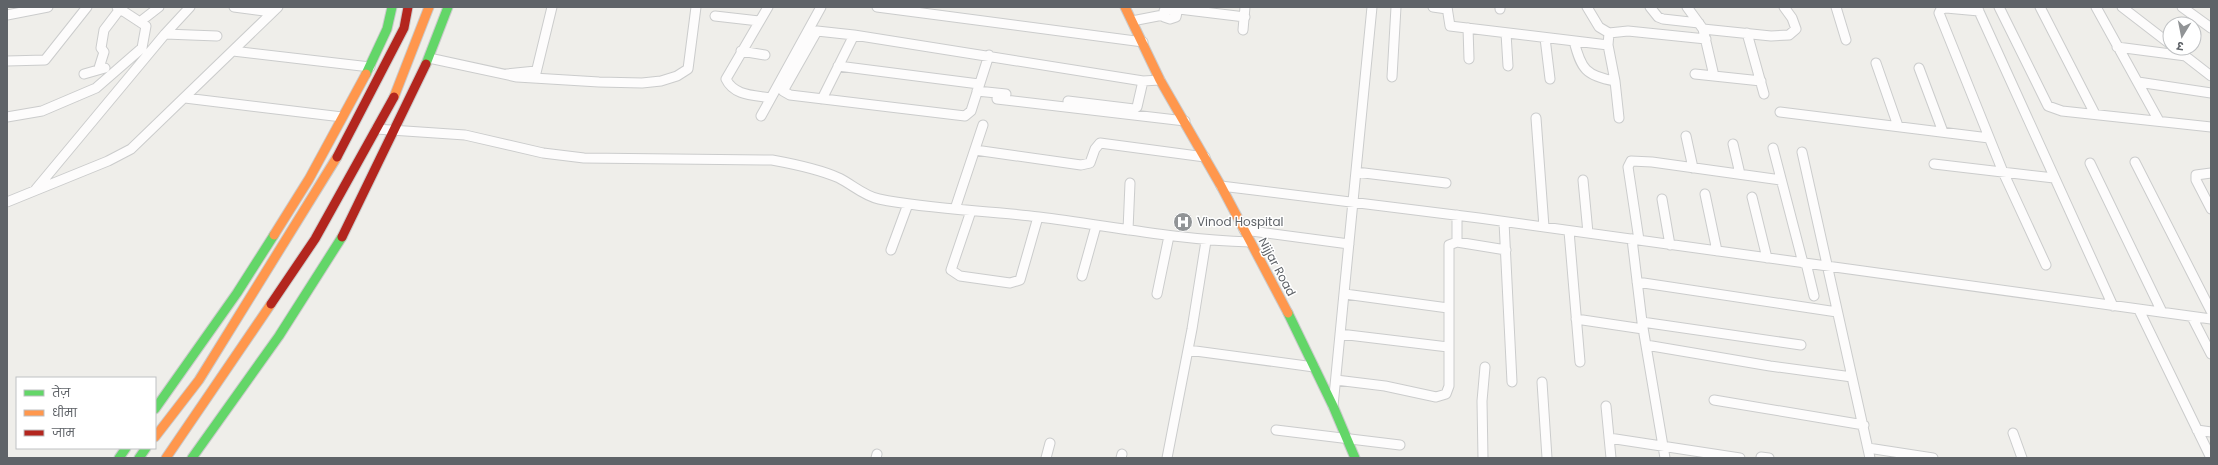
<svg xmlns="http://www.w3.org/2000/svg" width="2218" height="465" font-family="Poppins,'Noto Sans Devanagari',sans-serif">
<style>
.lines{fill:none;stroke-linecap:round;stroke-linejoin:round}
.street-casing{stroke:#cbcccc;stroke-width:11}
.fast-casing{stroke:#cacacb;stroke-width:11}
.slow-casing{stroke:#cacacb;stroke-width:11}
.jam-casing{stroke:#cacacb;stroke-width:11}
.street{stroke:#fdfcfc;stroke-width:9}
.fast{stroke:#63d668;stroke-width:9}
.slow{stroke:#ff974d;stroke-width:9}
.jam{stroke:#b3261e;stroke-width:9}
.labels{text-anchor:middle;stroke-width:3;stroke-linejoin:round;paint-order:stroke}
.poi-label{font-size:12px;fill:#5f6368;stroke:#fff;text-anchor:start}
.street-label{font-size:12px;fill:#5f6368;stroke:#fff}
</style>
<rect width="100%" height="100%" fill="#efeeea"/>
<g class="lines">
<defs>
<path id="street" d="M234,7L272,12
M768,7L726,79C734,96 754,95 771,98
M877,7L1143,42
M1433,7L1447,9
M1447,7L1450,26L1608,45
M1500,7V9
M1587,7L1599,27L1609,33
M1650,7L1658,17L1663,19L1699,23
M1687,7L1703,29L1714,76
M1836,7L1846,40
M1977,7L2113,306
M1999,7L2048,106L2062,111L2211,127
M2040,7L2095,114
M2096,7L2159,121
M2122,7L2170,44
M2182,7L2211,28
M1171,9L1177,12L1176,17L1170,19L1164,17V11Z
M1179,9L1245,17
M1979,11L1946,8L1941,9L1939,13L2003,172L2046,265
M7,15L48,7
M715,16L759,21
M141,21L159,7
M1132,21L1163,15
M1468,28L1469,59
M1703,29L1771,36L1789,35L1796,29L1792,18L1784,7
M1243,30L1245,7
M1506,33L1508,66
M1747,33L1764,94
M165,34L217,36
M854,35L817,31L783,91L790,95L965,116L971,111L989,55
M1545,38L1550,79
M1574,41C1581,69 1586,76 1615,81
M2117,47L2186,56
M2175,48L2211,76
M233,51L370,67
M741,51L765,55
M429,58L517,77L599,82L642,83L661,81L677,76L688,69L696,7
M7,61L45,60L87,7
M1876,63L1898,126
M838,66L979,84
M99,68L104,52L101,48L104,30L120,9
M1919,68L1943,132
M84,74L105,68
M507,74L536,71
M1695,74L1761,81
M535,77L552,7
M1392,77L1396,7
M2138,82L2211,93
M977,91L1006,94
M185,98L342,117
M822,99L854,35L1143,81L1160,80
M997,99L1185,121
M1068,101L1134,109L1137,107L1143,81
M1780,112L1989,138
M761,116L821,7
M7,117L42,111L96,88L142,48L146,26L117,7
M1536,118L1544,227
M1619,118L1615,81L1608,45L1609,33L1628,31L1706,39
M376,129L465,135L543,153L584,158L772,160C794,164 819,169 839,178C853,185 864,196 879,199C932,210 986,210 1039,217C1110,226 1179,240 1250,242
M1686,136L1693,168
M1733,144L1740,174
M1773,148L1803,263
M975,150L1081,165L1090,163L1095,149L1100,143L1205,157
M1802,152L1870,458
M2135,162L2211,311
M2090,163L2162,312
M1934,164L2054,178
M1356,172L1446,183
M2211,173L2196,175V180L2211,209
M1583,180L1588,233
M1221,186L1479,218L2211,319
M36,189L165,34L190,7
M1705,194L1717,251
M1752,197L1767,258
M1662,199L1670,245
M7,202L108,161L131,149L278,7
M955,209L983,125
M971,211L951,270L960,276L1010,283L1020,280L1038,217
M1457,215V242
M1504,222L1512,382
M1128,230L1130,183
M1244,230L1349,244
M1569,231L1580,362
M1632,239L1642,322L1665,458
M1639,240L1628,167L1631,161L1652,162L1781,180
M891,250L908,204
M1806,263L1814,296
M1082,276L1096,226
M1637,282L1837,312
M1157,294L1169,236
M1345,294L1448,308
M2139,310L2211,458
M2192,317L2211,354
M1576,319L1643,329
M1642,322L1801,345
M1340,334L1448,347
M1646,345L1770,366L1852,377
M1188,350L1314,367
M1336,380L1385,386L1436,397L1446,394L1449,386V245L1457,242L1506,250
M1542,382L1547,458
M1714,400L1864,425
M1333,406L1372,7
M1606,406L1611,458
M1276,430L1400,445
M2197,430L2211,432
M2013,433L2022,458
M1609,438L1740,458
M1868,448L1933,458
M1761,457L1769,458
M876,458L877,454
M1046,458L1050,443
M1121,458L1122,454
M1167,458L1192,329L1206,241
M1483,458L1482,401L1485,367"/>
<path id="fast" d="M426,64L448,7
M366,74L387,29L392,7
M1288,313L1333,406L1355,458
M155,409L237,293L274,235
M119,458L126,448
M139,458L146,448
M192,458L279,336L342,237"/>
<path id="slow" d="M1125,7L1160,80L1221,186L1288,313
M394,97L429,7
M274,235L309,179L366,74
M155,437L199,380L337,157
M166,458L271,304"/>
<path id="jam" d="M337,157L404,28L408,7
M342,237L426,64
M271,304L315,239L394,97"/>
</defs>
<use href="#street" class="street-casing"/>
<use href="#fast" class="fast-casing"/>
<use href="#slow" class="slow-casing"/>
<use href="#jam" class="jam-casing"/>
<use href="#street" class="street"/>
<use href="#fast" class="fast"/>
<use href="#slow" class="slow"/>
<use href="#jam" class="jam"/>
</g>
<defs>
<symbol id="hospital-disc" viewBox="-11 -11 22 22"><circle r="9.5" fill="#919496" stroke="#fff"/><path d="M-5-5h3v3.5h4V-5h3V5h-3V1.5h-4V5h-3Z" fill="#fff"/></symbol>
</defs>
<g fill-rule="evenodd">
<use href="#hospital-disc" x="1172" y="211" width="22" height="22"/>
</g>
<g class="labels">
<g class="poi-label">
<text x="1197" y="226">Vinod Hospital</text>
</g>
<g class="street-label">
<text transform="translate(1277 267) rotate(62)" y="4">Nijjar Road</text>
</g>
</g>
<rect width="2218" height="465" fill="none" stroke="#5f6368" stroke-width="16"/>
<rect x="16" y="377" width="140" height="72" fill="#ffffff" stroke="#bfc1c3"/>
<rect x="24" y="390" width="20" height="6" fill="#63d668" stroke="#bfc1c3"/>
<text x="52" y="397" font-size="12" fill="#5f6368">तेज़</text>
<rect x="24" y="410" width="20" height="6" fill="#ff974d" stroke="#bfc1c3"/>
<text x="52" y="417" font-size="12" fill="#5f6368">धीमा</text>
<rect x="24" y="430" width="20" height="6" fill="#b3261e" stroke="#bfc1c3"/>
<text x="52" y="437" font-size="12" fill="#5f6368">जाम</text>
<g transform="translate(2182 36) rotate(190)"><circle r="19" fill="#ffffff" stroke="#bfc1c3"/>
<path d="M0-3L7 15L0 10L-7 15Z" fill="#919496"/>
<text y="-6" font-size="11" font-weight="bold" text-anchor="middle" fill="#5f6368">उ</text>
</g>
</svg>
